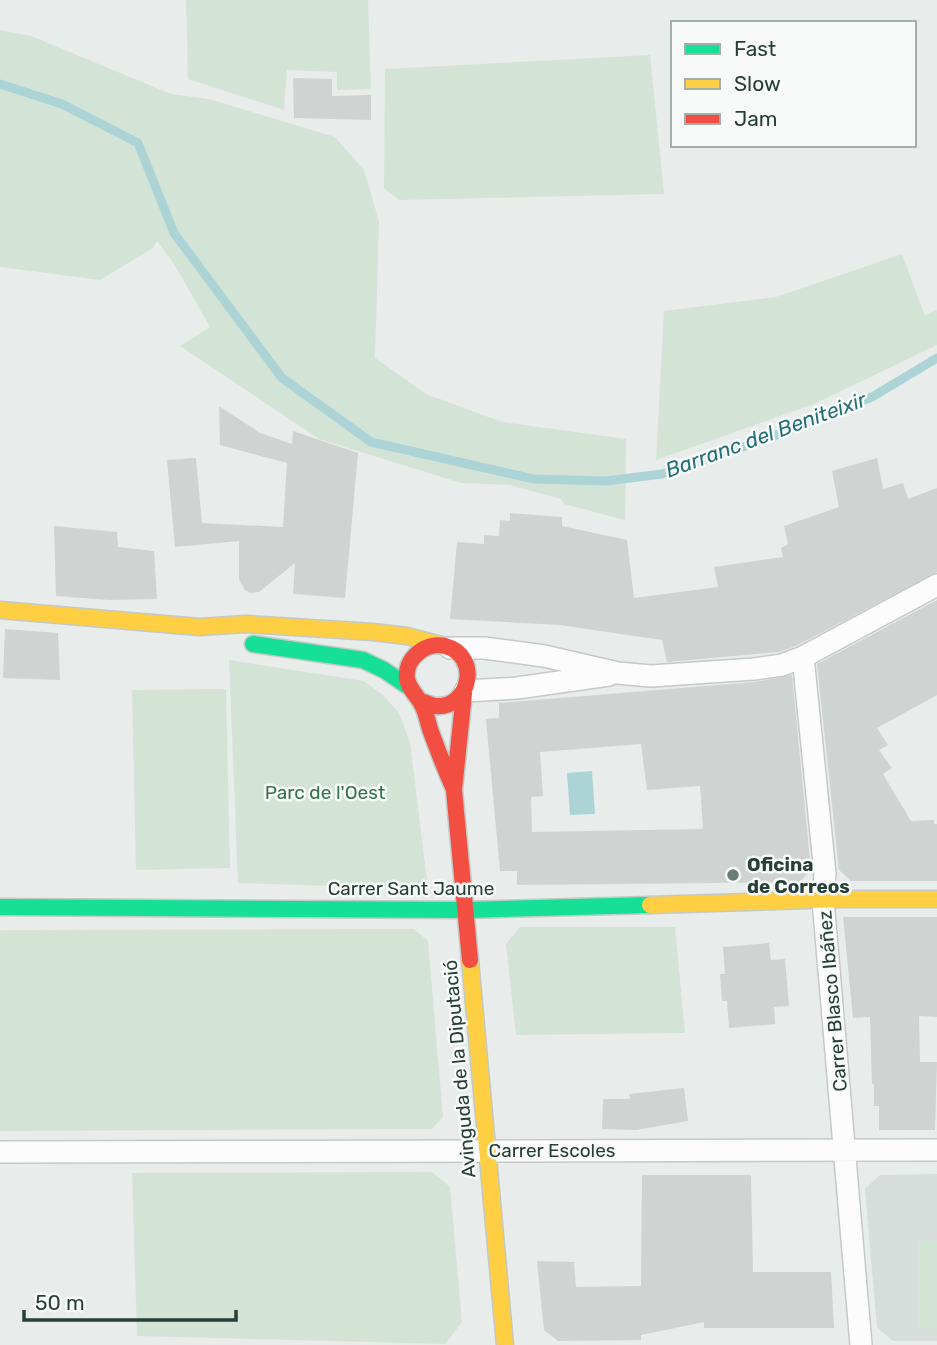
<svg xmlns="http://www.w3.org/2000/svg" width="937" height="1345" font-family="Rubik,sans-serif">
<style>
.built{fill:#d6ddda}
.green{fill:#d3e4d7}
.water{fill:#acd4d6}
.lines{fill:none;stroke-linecap:round;stroke-linejoin:round}
.stream{stroke:#acd4d6;stroke-width:9}
.building{fill:#cfd4d2;fill-rule:evenodd}
.street-casing{stroke:#c5c9c7;stroke-width:24}
.fast-casing{stroke:#c4c9c7;stroke-width:19}
.slow-casing{stroke:#c4c9c7;stroke-width:19}
.jam-casing{stroke:#c4c9c7;stroke-width:19}
.street{stroke:#fcfcfc;stroke-width:21}
.fast{stroke:#16e098;stroke-width:16}
.slow{stroke:#ffcf43;stroke-width:16}
.jam{stroke:#f24e42;stroke-width:16}
.poi-dot{fill:#6a7c76;stroke:#f7faf8;stroke-width:2.5}
.labels{text-anchor:middle;stroke-width:5;stroke-linejoin:round;paint-order:stroke}
.park-label{font-size:19px;fill:#337447;stroke:#f7faf8}
.poi-label{font-size:19px;font-weight:bold;fill:#263f37;stroke:#f7faf8;text-anchor:start}
.street-label{font-size:19px;fill:#263f37;stroke:#f7faf8}
.water-label{font-size:21px;font-style:italic;fill:#247078;stroke:#f7faf8}
</style>
<rect width="100%" height="100%" fill="#e8ecea"/>
<path class="built" d="M937,1174V1341H893L877,1327L865,1189L880,1175Z"/>
<path class="green" d="M186,0H368L371,89L337,90V72L287,70L284,110L188,79Z
M0,30L31,36L171,94L209,99L335,137L364,170L379,221L375,358L426,394L502,422L626,439L625,520L564,504L561,499L510,485L461,483L319,439L180,346L210,327L173,262L157,241L153,248L100,280L0,267Z
M650,55L664,194L399,200L384,188L385,69Z
M902,254L925,316L937,310V345L814,404L656,460L664,311L776,297Z
M229,660L364,681L383,695L399,713L410,742L428,889L238,883Z
M226,689L230,868L136,870L132,690Z
M520,927H675L685,1033L516,1035L506,944Z
M414,929L428,941L443,1117L432,1129L0,1131V930Z
M432,1172L450,1187L462,1322L445,1344L137,1336L132,1173Z
M918,1239L937,1240V1329H918Z"/>
<path class="water" d="M592,771L595,814L570,815L567,773Z"/>
<g class="lines">
<path class="stream" d="M0,84L62,104L138,143L174,233L282,378L371,442L534,479L606,481L662,474L761,441L872,397L937,358"/>
</g>
<path class="building" d="M293,78L332,79V96L371,95V120L294,118Z
M219,406L260,433L292,444L293,431L358,453L345,598L293,594L295,563L259,592L250,593L245,590L239,579V541L175,547L167,460L196,458L202,523L283,527L287,463L220,445Z
M877,458L883,489L903,483L908,499L937,488V572L798,645L779,652L667,662L662,640L560,625L450,619L457,542L484,544V535L499,536L500,520L510,521V513L562,517V526L627,540L634,598L718,587L714,567L783,557L781,548L788,544L784,526L839,507L832,471Z
M54,526L117,532L118,547L154,551L157,599L109,600L56,596Z
M937,600V695L877,728L888,745L879,750L892,768L883,774L911,821L934,820V824H937V881H851L839,870L817,664Z
M5,629L58,633L60,680L3,678Z
M792,675L811,870L800,882L517,885V871H500L486,719L499,718V703L755,682ZM641,744L647,790L700,786L703,829L532,832L531,797L543,796L540,752Z
M843,917H937V1017L919,1016L920,1062H937L935,1130H879V1106H874V1084H872L870,1017L853,1018Z
M769,943L771,960L785,959L789,1006L774,1007L775,1024L729,1028L727,1001H722L720,974H725L723,947Z
M684,1088L688,1121L636,1130L602,1129L603,1099H630L629,1094Z
M642,1175H751L753,1272H831L834,1328H704V1322L641,1335V1340L558,1341L544,1330L537,1261L574,1262L576,1287L641,1286Z"/>
<g class="lines">
<defs>
<path id="street" d="M450,648H484L544,656L618,673L651,676L754,669L782,665L803,657L937,585
M803,657L825,873L823,900L861,1345
M465,691L517,688L609,675
M0,1152L937,1150"/>
<path id="fast" d="M253,644L363,660L384,670L409,687
M0,907L465,910L650,905"/>
<path id="slow" d="M0,610L199,627L246,624L373,632L407,636L441,645
M650,905L840,899H937
M470,960L505,1345"/>
<path id="jam" d="M464,693L454,790L470,960
M420,701C425,702 430,705 435,706C471,709 481,655 445,646C426,641 404,659 407,679C409,690 419,697 423,707C427,715 428,724 431,732C438,751 445,769 453,787"/>
</defs>
<use href="#street" class="street-casing"/>
<use href="#fast" class="fast-casing"/>
<use href="#slow" class="slow-casing"/>
<use href="#jam" class="jam-casing"/>
<use href="#street" class="street"/>
<use href="#fast" class="fast"/>
<use href="#slow" class="slow"/>
<use href="#jam" class="jam"/>
</g>
<circle class="poi-dot" cx="733" cy="875" r="7"/>
<g class="labels">
<g class="park-label">
<text x="325" y="799">Parc de l'Oest</text>
</g>
<g class="poi-label">
<text x="747" y="871">Oficina<tspan x="747" dy="22">de Correos</tspan></text>
</g>
<g class="street-label">
<text x="411" y="895">Carrer Sant Jaume</text>
<text transform="translate(832 1001) rotate(-95)" y="7">Carrer Blasco Ibáñez</text>
<text transform="translate(459 1069) rotate(-95)" y="7">Avinguda de la Diputació</text>
<text x="552" y="1157">Carrer Escoles</text>
</g>
<g class="water-label">
<text transform="translate(766 435) rotate(-20)" y="7">Barranc del Beniteixir</text>
</g>
</g>
<rect x="671" y="21" width="245" height="126" fill="#f7faf8" stroke="#a3afab" stroke-width="2"/>
<rect x="685" y="44" width="35" height="10" fill="#16e098" stroke="#a3afab" stroke-width="2"/>
<text x="734" y="56" font-size="21" fill="#263f37">Fast</text>
<rect x="685" y="79" width="35" height="10" fill="#ffcf43" stroke="#a3afab" stroke-width="2"/>
<text x="734" y="91" font-size="21" fill="#263f37">Slow</text>
<rect x="685" y="114" width="35" height="10" fill="#f24e42" stroke="#a3afab" stroke-width="2"/>
<text x="734" y="126" font-size="21" fill="#263f37">Jam</text>
<path d="M24 1310v10h212v-10" fill="none" stroke="#263f37" stroke-width="3.5"/>
<text x="35" y="1310" font-size="21" fill="#263f37" stroke="#f7faf8" stroke-width="5" paint-order="stroke">50 m</text>
</svg>
